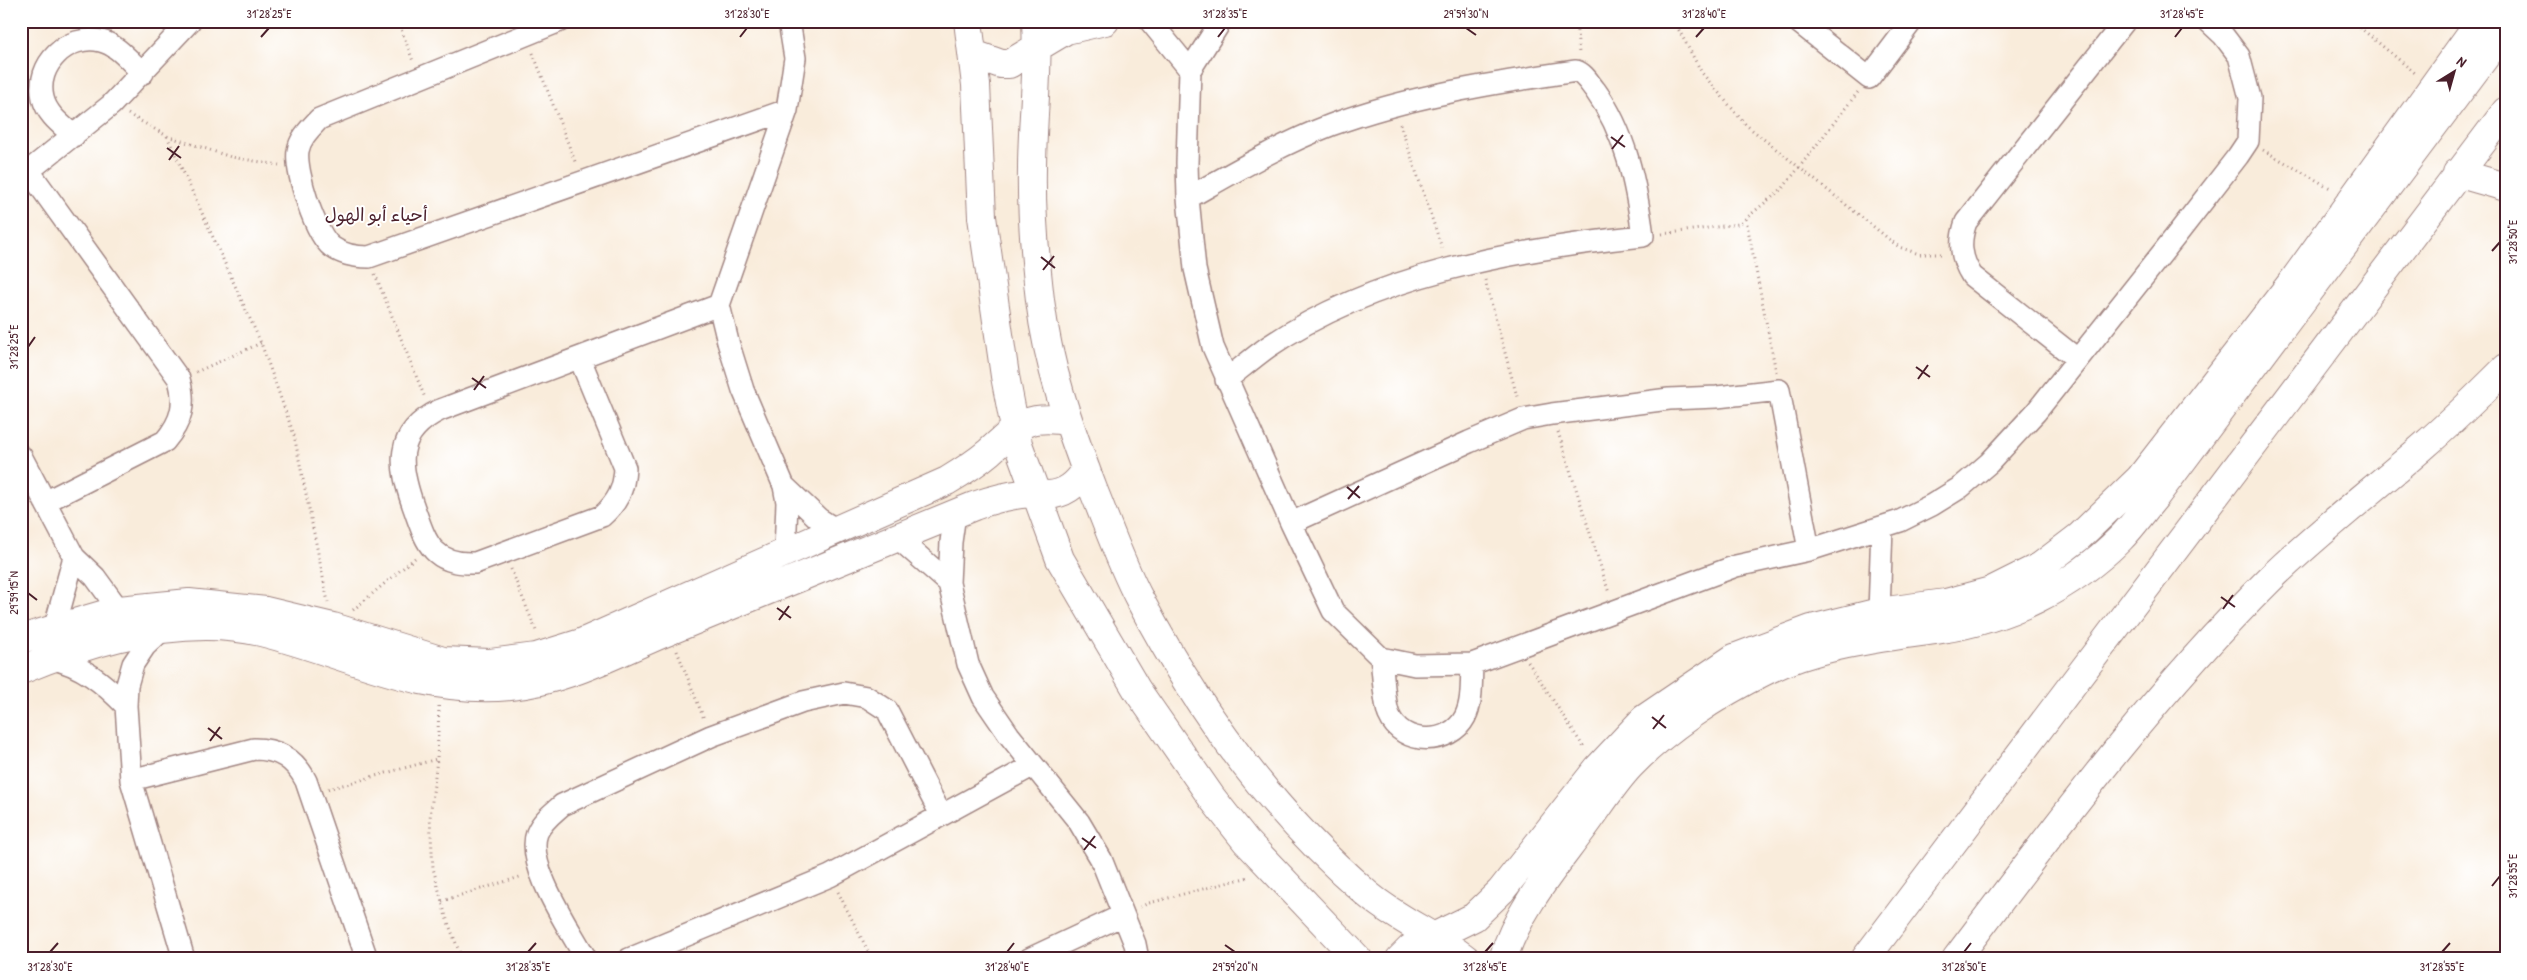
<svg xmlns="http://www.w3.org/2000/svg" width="2527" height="980" font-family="'Patrick Hand','Playpen Sans Arabic',sans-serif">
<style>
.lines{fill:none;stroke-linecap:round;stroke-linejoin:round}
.street-casing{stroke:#a28683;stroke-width:24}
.secondary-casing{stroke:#a28683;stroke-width:30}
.primary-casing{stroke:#a28683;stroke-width:30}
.path{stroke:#a28683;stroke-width:3;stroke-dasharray:1 4;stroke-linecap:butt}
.street{stroke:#fff;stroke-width:21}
.secondary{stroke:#fff;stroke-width:28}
.primary{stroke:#fff;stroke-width:28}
.ticks{fill:none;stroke:#4a1f2b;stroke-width:2}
.labels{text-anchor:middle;stroke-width:4;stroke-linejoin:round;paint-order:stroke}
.quarter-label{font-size:18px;fill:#4a1f2b;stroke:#fff}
.neatline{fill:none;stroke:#4a1f2b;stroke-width:2}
.ticks-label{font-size:12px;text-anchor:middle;fill:#4a1f2b}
</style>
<rect width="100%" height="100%" fill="#fff"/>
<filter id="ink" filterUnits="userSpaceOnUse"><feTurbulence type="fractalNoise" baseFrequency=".02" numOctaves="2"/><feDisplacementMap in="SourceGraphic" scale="10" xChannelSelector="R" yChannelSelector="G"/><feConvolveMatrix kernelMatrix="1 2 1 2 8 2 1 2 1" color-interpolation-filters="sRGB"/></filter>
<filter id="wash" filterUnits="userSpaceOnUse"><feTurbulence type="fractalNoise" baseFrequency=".0096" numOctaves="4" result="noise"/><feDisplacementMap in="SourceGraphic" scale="20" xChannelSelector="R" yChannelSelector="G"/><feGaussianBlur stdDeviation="1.12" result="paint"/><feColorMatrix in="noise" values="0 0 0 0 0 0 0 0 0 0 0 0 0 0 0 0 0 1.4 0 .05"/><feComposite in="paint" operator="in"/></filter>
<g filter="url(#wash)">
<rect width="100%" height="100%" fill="#f9ecdb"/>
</g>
<g filter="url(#ink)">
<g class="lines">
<defs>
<path id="street" d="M560,21L319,119C310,129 300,138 298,151C295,171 315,235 332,247C343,255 355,257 369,257L787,110
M1150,21L1190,70
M1221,21L1190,70L1187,163L1188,198L1195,269L1213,347L1291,523L1333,611L1381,658L1415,665L1472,664L1736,566L1809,550L1900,521L1932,505L1961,487L1989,463L2036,412L2175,237L2238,156L2248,141L2250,98L2239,56L2223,35L2208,21
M1797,21L1869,78L1912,21
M74,136C62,125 47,115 43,98C35,65 68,33 101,41C118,45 130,62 143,73
M29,171L179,379C186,404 182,421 165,441L45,502
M21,177L111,105L190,21
M1188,198C1234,172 1281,144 1331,125C1410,96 1493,83 1576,71C1585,74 1589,83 1595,90C1626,133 1636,184 1643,236C1517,249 1375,274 1268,347C1254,357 1240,369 1226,380
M580,359L625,468C624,489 618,502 602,516L475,563C432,565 426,542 414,508C399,466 393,433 440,410L719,305
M2077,359L1972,276C1960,257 1959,242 1966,222L2125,21
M21,456L74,557L95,577L119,610
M784,486L819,519L838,531
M955,514L951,542L949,583L968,664L983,697L1009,735L1079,822L1101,859L1135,944L1138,959
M1291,523L1469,442L1523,419L1552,414L1669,399L1717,397L1779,390L1809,550
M899,539L949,583
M785,553L787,502L784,486L743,390L728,342L719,305L787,110L795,58L789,21
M1879,612L1882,527
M54,630L74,557
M161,631L145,646L133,664L127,685L126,706L131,780L184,959
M50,658C82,665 104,683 126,706
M1381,658C1383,672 1384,703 1389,715C1402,746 1450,746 1465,717C1473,701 1471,681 1472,664
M131,780L254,749C279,749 295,759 306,781L367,959
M586,959C570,929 525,865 537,833C542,821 553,813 562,805L711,736L803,702L844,693L867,697L887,710L941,815
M629,959L830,876L1032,766
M1029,959L1123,915"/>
<path id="secondary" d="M968,21L976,85L982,217L1005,376L1018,444L1060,559L1137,690L1212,798L1246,841L1358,959
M1036,21C1039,70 1032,120 1032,169C1031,212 1035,257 1040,300C1048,366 1069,426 1093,489C1108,526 1121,564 1140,600C1197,709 1272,812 1366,893C1396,919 1434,934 1466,959
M973,54L1001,64H1009L1066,30L1105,21
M21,639L119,610L189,603L266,611L333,627L443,661L490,663L536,657L581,643L947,481C962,472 976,463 989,452C1018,426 1025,414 1068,421
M21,670C93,640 184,614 261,632C347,653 419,695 510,686C568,681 619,651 671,630C772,588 873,547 974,506C993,499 1013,494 1033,493C1038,492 1043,495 1048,495C1066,494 1077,484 1086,470
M1400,959L1411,948L1474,917L1501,891L1598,768L1644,719L1734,658L1811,629L1879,612L1946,603L1991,591L2041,566L2079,537L2140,478L2296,277L2480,21
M1503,959C1518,909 1554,868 1584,827C1599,807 1613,784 1630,766C1664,730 1718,694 1763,672C1818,644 1882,638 1942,629C2009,618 2071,588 2120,539C2132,527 2143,511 2155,497L2506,29"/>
<path id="primary" d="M2457,173L2506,187
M1865,959L2506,111
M1956,959C2055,828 2152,696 2269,580C2319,531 2374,490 2426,444C2454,420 2480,394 2506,368"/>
</defs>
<use href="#street" class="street-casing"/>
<use href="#secondary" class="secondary-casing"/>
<use href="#primary" class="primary-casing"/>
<path class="path" d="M398,21L413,61
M1576,21L1579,53
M1674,21L1702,73L1746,125L1899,247L1919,254H1943
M2352,21L2415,73
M533,53L576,164
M128,114L167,136L231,157L279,165
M1400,124L1443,251
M167,136L261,343L294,435L328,602
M2263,150L2332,189
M1746,219L1776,372
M1662,234L1739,224L1783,188L1858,92
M375,274L425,398
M1485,280L1518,400
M196,372L261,343
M1558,432L1609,593
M511,569L537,633
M353,610L415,558
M677,651L704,719
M1528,662L1585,749
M439,706L437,759L430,818L433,868L446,917L462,959
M328,789L437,759
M838,892L872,959
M442,901L523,876
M1140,907L1149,903L1249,877"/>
<use href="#street" class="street"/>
<use href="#secondary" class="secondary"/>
<use href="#primary" class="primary"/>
</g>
</g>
<path class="ticks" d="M1466,28L1476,35M261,37L269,28M740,37L747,28M1218,37L1225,28M1696,37L1704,28M2175,37L2182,28M1611,137L1625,147M167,148L181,158M1612,149L1623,135M169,160L179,146M2492,251L2500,242M1041,257L1055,268M1043,270L1054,256M28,347L35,337M1916,367L1930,377M472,378L486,388M1918,379L1928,365M474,390L484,376M1347,487L1360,498M1348,499L1359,486M28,593L37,600M2221,597L2235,607M777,608L791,618M2223,609L2233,595M779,620L789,606M1652,717L1666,728M208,728L222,739M1653,729L1664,715M210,741L220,727M1082,838L1096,848M1084,850L1095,836M2492,886L2500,876M1225,945L1235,952M50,952L58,943M528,952L536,943M1007,952L1014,943M1485,952L1493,943M1964,952L1971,943M2442,952L2450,943"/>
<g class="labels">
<g class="quarter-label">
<text x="376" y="221">أحياء أبو الهول</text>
</g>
</g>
<rect width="2527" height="980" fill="none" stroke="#fff" stroke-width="55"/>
<g transform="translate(2454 72) rotate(37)" stroke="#ffffff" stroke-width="4" paint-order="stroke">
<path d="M0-4L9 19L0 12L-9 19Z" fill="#4a1f2b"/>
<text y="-8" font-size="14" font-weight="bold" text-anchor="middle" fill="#4a1f2b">N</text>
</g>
<rect x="28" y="28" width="2472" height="924" class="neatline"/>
<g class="ticks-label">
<text x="269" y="18">31°28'25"E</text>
<text x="747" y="18">31°28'30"E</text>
<text x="1225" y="18">31°28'35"E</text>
<text x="1466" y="18">29°59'30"N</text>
<text x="1704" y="18">31°28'40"E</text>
<text x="2182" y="18">31°28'45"E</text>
<text transform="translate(2513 242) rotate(-90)" y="4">31°28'50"E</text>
<text transform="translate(14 347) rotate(-90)" y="4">31°28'25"E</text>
<text transform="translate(14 593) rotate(-90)" y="4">29°59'15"N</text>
<text transform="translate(2513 876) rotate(-90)" y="4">31°28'55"E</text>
<text x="50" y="971">31°28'30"E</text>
<text x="528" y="971">31°28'35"E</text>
<text x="1007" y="971">31°28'40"E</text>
<text x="1235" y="971">29°59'20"N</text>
<text x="1485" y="971">31°28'45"E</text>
<text x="1964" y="971">31°28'50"E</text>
<text x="2442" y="971">31°28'55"E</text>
</g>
</svg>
